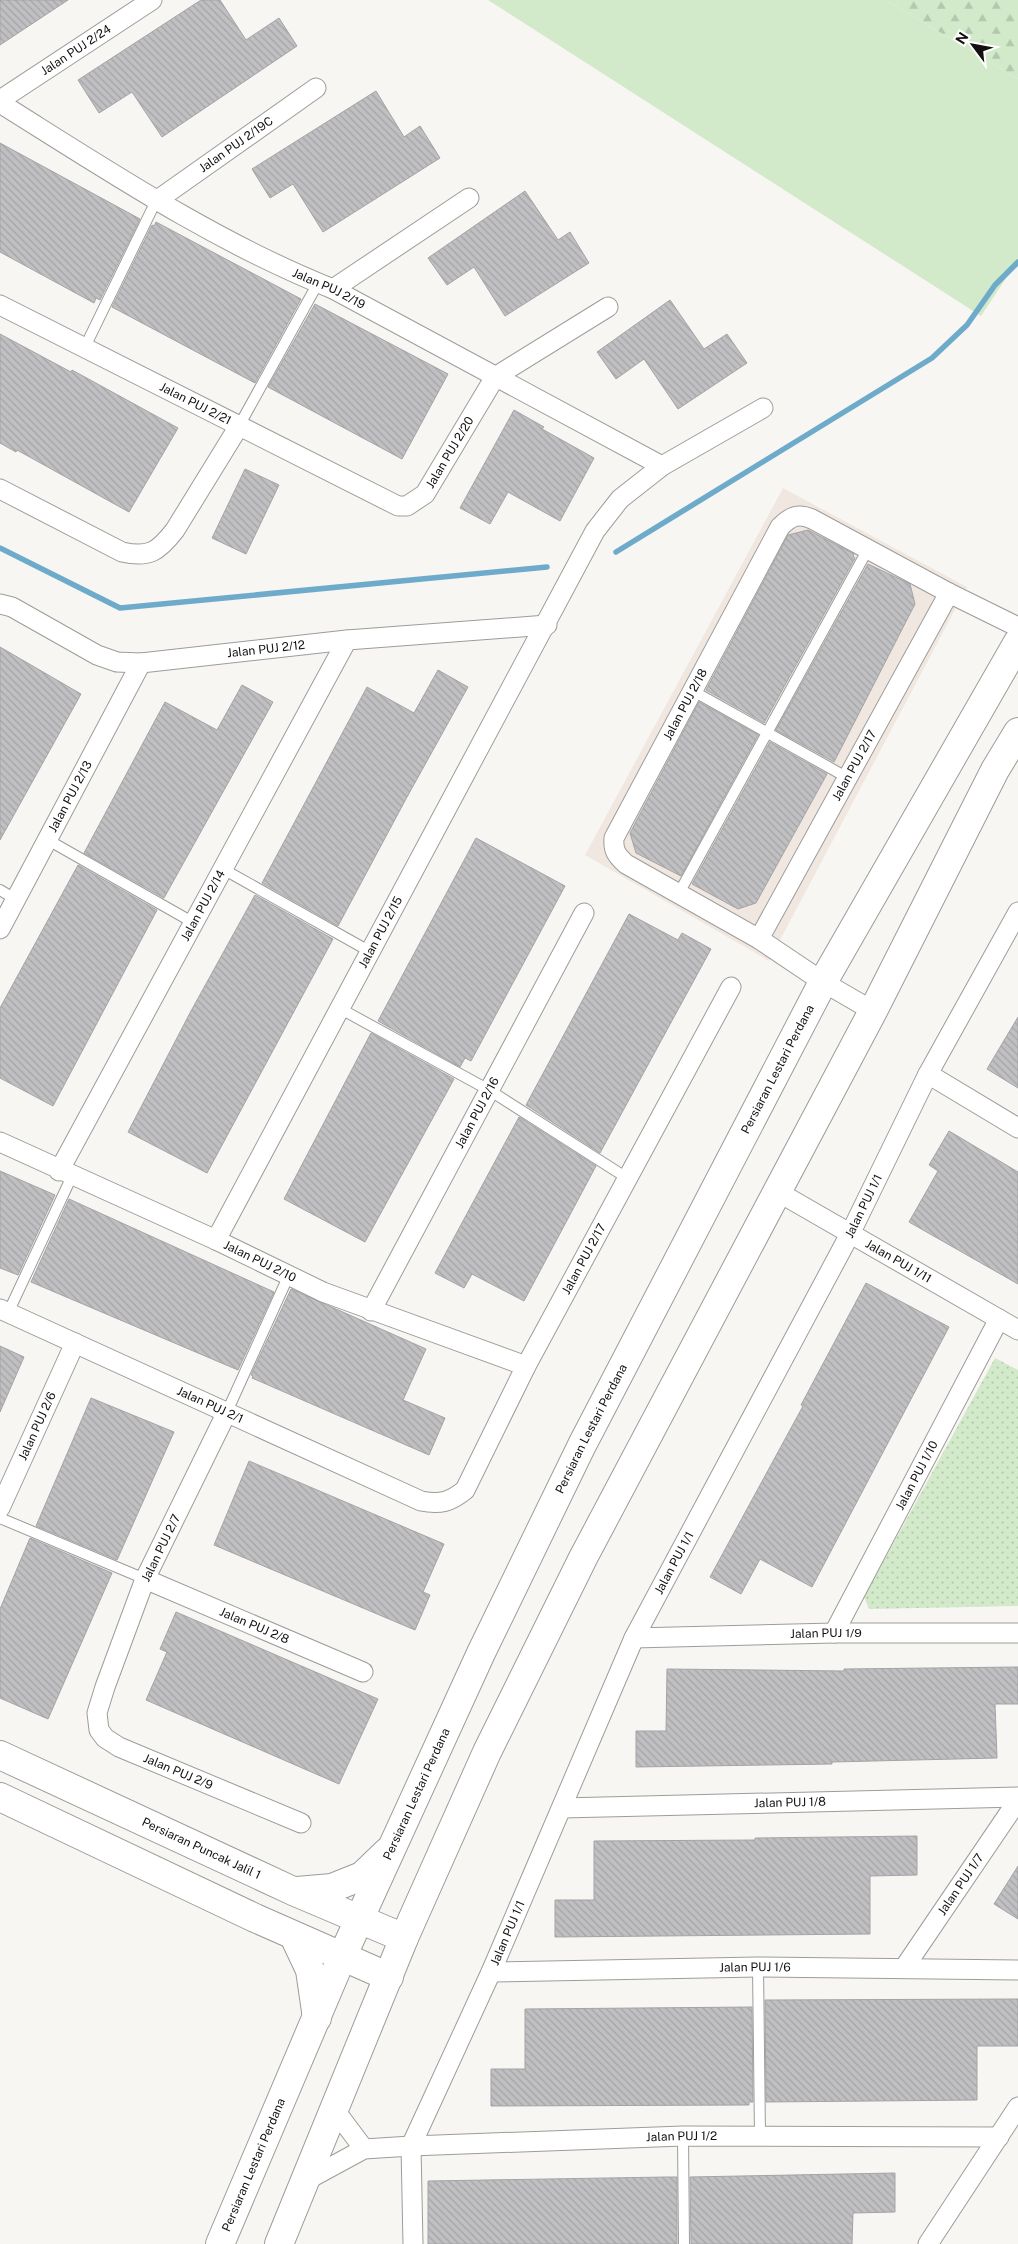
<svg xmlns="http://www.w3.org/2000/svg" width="1018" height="2244" font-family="'Public Sans',sans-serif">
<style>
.built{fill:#f0e8e0}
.grass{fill:#d2eac9}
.forest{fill:url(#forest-firs)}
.park{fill:url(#park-dots)}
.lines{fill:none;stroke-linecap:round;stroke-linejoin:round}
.stream{stroke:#6eabcb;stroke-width:5.5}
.building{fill:url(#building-back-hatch);stroke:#a4a4a7}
.service-casing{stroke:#9e9c9a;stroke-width:12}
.minor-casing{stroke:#9e9c9a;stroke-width:21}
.secondary-casing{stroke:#9e9c9a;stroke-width:30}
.service{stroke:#fff;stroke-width:10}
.minor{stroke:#fff;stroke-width:19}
.secondary{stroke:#fff;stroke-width:28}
.labels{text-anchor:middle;stroke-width:4.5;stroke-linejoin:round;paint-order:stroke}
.street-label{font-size:12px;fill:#121110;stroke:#fff}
</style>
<defs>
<pattern id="forest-firs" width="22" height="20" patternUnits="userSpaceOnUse" patternTransform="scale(1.25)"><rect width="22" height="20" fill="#d2eac9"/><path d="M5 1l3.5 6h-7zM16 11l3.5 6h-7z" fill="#b3c8ac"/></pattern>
<pattern id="park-dots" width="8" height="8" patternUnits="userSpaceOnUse" patternTransform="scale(1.25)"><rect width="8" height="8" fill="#d2eac9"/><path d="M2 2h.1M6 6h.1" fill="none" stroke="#b3c8ac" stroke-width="1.8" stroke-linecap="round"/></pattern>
<pattern id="building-back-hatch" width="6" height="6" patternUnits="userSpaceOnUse" patternTransform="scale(1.25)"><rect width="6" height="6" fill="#c0c0c3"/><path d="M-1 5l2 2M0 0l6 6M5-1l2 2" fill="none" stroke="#a4a4a6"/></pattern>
</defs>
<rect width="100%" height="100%" fill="#f8f6f3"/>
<path class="built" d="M783,488L967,587L769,961L585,855Z"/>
<path class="grass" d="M488,0H886L1018,79V260L981,316Z"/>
<path class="forest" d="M886,0H1018V79Z"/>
<path class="park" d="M995,1358L1018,1370V1606L869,1609L864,1597Z"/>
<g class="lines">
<path class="stream" d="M0,548L120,608L547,567
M616,552L932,358L967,325L995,285L1018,262"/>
</g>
<path class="building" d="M0,0H68L0,45Z
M201,0H220L246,40L279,18L297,46L162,137L132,92L99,113L78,80Z
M376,91L404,137L420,126L440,158L323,232L293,184L270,198L252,169Z
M0,143L140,219L100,300L96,298L94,303L0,252Z
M525,191L558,240L570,232L589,263L505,316L474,267L447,285L428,258Z
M156,222L301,299L255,383L112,307L152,225L154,226Z
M670,300L704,349L727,334L747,363L678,409L644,359L616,379L597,352Z
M315,304L448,374L402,459L268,387Z
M0,334L71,372L72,370L178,428L129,512L17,450L16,452L0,443Z
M514,410L544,427L542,429L594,458L560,521L508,492L490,524L460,508Z
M245,469L279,485L246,554L212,538Z
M808,530L854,554L853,556L855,558L764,723L706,690L788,535Z
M868,564L910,584L915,604L834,762L776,730Z
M0,647L81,694L0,840Z
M438,670L468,687L407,797L338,926L262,883L367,687L414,713Z
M242,685L273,702L164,898L84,853L165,702L217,730Z
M699,702L758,735L681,876L636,853L630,833Z
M770,742L827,774L756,903L738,909L692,884Z
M476,838L565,886L471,1061L465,1058L460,1067L378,1021Z
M78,865L157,910L53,1106L0,1078V1008Z
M255,895L333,939L207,1173L128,1132L191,1011Z
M629,914L678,940L682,933L711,949L600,1153L526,1105Z
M1018,1017V1088L987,1069Z
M371,1033L454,1079L365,1242L284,1199Z
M519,1117L596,1166L524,1301L472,1274L464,1288L435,1273Z
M949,1131L1018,1172V1284L909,1222L938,1171L929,1165Z
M0,1171L55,1195L18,1275L0,1268Z
M69,1199L274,1292L238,1370L31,1282Z
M866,1283L949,1327L812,1587L760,1559L741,1594L710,1577L803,1406L801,1405Z
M291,1289L426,1349L403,1400L445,1418L429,1455L252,1378L253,1376L251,1375Z
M0,1346L24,1357L0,1412Z
M91,1398L174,1432L117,1560L36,1526Z
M249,1461L444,1544L423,1592L430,1595L415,1630L214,1545Z
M30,1538L112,1573L48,1719L0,1698V1609Z
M176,1612L378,1699L339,1784L146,1700L167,1652L160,1649Z
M1018,1667V1704H995L997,1758L832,1762V1764L636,1767V1731H666L667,1669L844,1671V1669Z
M917,1836V1875L870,1876V1934L555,1937V1900H594V1841L755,1840V1838Z
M1018,1866V1919L994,1904Z
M1018,1999V2046H977V2100L766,2102L765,2000Z
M752,2007L753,2102H749V2105L491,2106V2069H525V2009Z
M895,2173V2212L853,2213L852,2244H691L690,2177Z
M666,2177H677V2244H428V2181Z"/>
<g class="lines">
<defs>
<path id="service" d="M84,349L156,201
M239,426L318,283
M693,691L848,778
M48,840L194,923
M223,869L369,951
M0,890L15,899
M679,893L868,549
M339,1008L489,1090L627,1178
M8,1313L72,1176
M226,1414L288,1277
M0,1518L145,1579
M758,1967L760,2135
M683,2136L684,2244"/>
<g id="minor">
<path id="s1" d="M0,100L152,0"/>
<path id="s2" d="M0,103C107,170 215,242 333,289L662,466"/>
<path id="s3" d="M156,201L316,88"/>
<path d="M333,289L469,198"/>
<path id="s4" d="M0,305L398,506H407L425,494L495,377L608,307"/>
<path d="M0,489L122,552C149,558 158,552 175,530L239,426"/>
<path id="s5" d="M0,604L12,607L97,655L117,662L141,663L347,640L547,625"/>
<path id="s6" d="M0,929L141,663"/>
<path id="s7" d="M759,939L949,593"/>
<path id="s8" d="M873,1011L823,982L759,939L626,864C616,855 613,850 614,838L780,527C791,516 798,513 812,519L949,593L1018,627"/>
<path d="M928,1074L1018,1128"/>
<path id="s9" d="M0,1142L216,1240L323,1292L526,1366"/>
<path id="s10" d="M59,1171L347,640"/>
<path id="s11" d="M778,1192L1018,1330"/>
<path id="s12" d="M216,1240L595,531L620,499L662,466L763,408"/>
<path id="s13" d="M0,1309L421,1501C440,1505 450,1502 465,1490L526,1366L731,987"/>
<path id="s14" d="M371,1311L584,913"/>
<path id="s15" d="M226,1414L145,1579L105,1687L97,1713L99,1730L105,1738L119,1747L301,1823"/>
<path id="s16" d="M0,1508L75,1343"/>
<path id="s17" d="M145,1579L363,1672"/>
<path id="s18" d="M834,1633L999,1319"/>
<path id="s19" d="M634,1638L834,1633H1018"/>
<path id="s20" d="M562,1808L1018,1797"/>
<path id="s21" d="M904,1968L1018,1800"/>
<path id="s22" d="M491,1972L758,1967L1018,1970"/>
<path d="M334,2109L364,2149"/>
<path id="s23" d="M305,2181L364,2149L411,2146L683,2136L999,2137"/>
<path id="s24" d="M413,2244L411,2146L491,1972L634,1638L850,1234L928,1074L1018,912"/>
<path d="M928,2244L1018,2107"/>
</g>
<g id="secondary">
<path id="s25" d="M0,1755L293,1891L404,1938"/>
<path d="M0,1797L255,1918L389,1977"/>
<path d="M297,1891L332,1888L362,1876L387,1852"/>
<path d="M294,1936L310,1970L317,2018"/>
<path id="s26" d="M220,2244L342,1957L481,1653L582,1445L823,982L1018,642"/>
<path d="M279,2244L404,1938L487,1752L583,1558L873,1011L995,770L1018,732"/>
</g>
</defs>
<use href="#service" class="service-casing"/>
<use href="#minor" class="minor-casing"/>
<use href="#secondary" class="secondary-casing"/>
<use href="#service" class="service"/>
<use href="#minor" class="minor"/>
<use href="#secondary" class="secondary"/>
</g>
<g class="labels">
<g class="street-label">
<text dy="4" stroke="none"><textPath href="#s1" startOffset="91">Jalan PUJ 2/24</textPath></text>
<text dy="4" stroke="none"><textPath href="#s3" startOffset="98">Jalan PUJ 2/19C</textPath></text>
<text dy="4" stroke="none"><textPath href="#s2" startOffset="378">Jalan PUJ 2/19</textPath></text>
<text dy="4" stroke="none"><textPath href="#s4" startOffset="219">Jalan PUJ 2/21</textPath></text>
<text dy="4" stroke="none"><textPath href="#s4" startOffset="525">Jalan PUJ 2/20</textPath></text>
<text dy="4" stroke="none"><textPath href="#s5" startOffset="281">Jalan PUJ 2/12</textPath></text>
<text dy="4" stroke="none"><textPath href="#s8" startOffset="469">Jalan PUJ 2/18</textPath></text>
<text dy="4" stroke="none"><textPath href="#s7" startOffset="198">Jalan PUJ 2/17</textPath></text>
<text dy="4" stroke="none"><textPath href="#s6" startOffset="150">Jalan PUJ 2/13</textPath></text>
<text dy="4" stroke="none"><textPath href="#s10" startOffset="302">Jalan PUJ 2/14</textPath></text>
<text dy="4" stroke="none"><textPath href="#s12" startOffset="349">Jalan PUJ 2/15</textPath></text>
<text dy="4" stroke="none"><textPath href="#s26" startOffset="1301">Persiaran Lestari Perdana</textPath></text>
<text dy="4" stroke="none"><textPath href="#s14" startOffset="225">Jalan PUJ 2/16</textPath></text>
<text dy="4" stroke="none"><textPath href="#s24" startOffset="1142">Jalan PUJ 1/1</textPath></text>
<text dy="4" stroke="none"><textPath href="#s13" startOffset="770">Jalan PUJ 2/17</textPath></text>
<text dy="4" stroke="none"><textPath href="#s11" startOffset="139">Jalan PUJ 1/11</textPath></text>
<text dy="4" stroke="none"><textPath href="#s9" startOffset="286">Jalan PUJ 2/10</textPath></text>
<text dy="4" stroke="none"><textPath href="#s13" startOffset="231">Jalan PUJ 2/1</textPath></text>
<text dy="4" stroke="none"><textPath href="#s16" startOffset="90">Jalan PUJ 2/6</textPath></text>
<text dy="4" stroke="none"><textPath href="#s26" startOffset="896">Persiaran Lestari Perdana</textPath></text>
<text dy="4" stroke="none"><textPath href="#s18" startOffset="178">Jalan PUJ 1/10</textPath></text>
<text transform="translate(161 1548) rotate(-64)" y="4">Jalan PUJ 2/7</text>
<text dy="4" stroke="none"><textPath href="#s24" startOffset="738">Jalan PUJ 1/1</textPath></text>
<text dy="4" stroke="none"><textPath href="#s17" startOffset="119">Jalan PUJ 2/8</textPath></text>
<text dy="4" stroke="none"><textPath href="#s19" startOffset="192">Jalan PUJ 1/9</textPath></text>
<text dy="4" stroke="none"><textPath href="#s15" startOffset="434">Jalan PUJ 2/9</textPath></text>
<text dy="4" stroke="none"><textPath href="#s26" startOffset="491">Persiaran Lestari Perdana</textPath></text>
<text dy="4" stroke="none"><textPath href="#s20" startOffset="228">Jalan PUJ 1/8</textPath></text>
<text dy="4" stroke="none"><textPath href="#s25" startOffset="222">Persiaran Puncak Jalil 1</textPath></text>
<text dy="4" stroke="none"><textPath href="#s21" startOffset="101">Jalan PUJ 1/7</textPath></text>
<text dy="4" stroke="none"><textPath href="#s24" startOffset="332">Jalan PUJ 1/1</textPath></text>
<text dy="4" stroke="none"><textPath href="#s22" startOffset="264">Jalan PUJ 1/6</textPath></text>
<text dy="4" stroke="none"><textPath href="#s23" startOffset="385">Jalan PUJ 1/2</textPath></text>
<text dy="4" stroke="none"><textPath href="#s26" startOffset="86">Persiaran Lestari Perdana</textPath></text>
</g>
</g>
<g transform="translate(973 45) rotate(302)" stroke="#ffffff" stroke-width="4" paint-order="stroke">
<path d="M0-4L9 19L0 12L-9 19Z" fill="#121110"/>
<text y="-8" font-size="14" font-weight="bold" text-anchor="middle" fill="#121110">N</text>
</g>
</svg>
